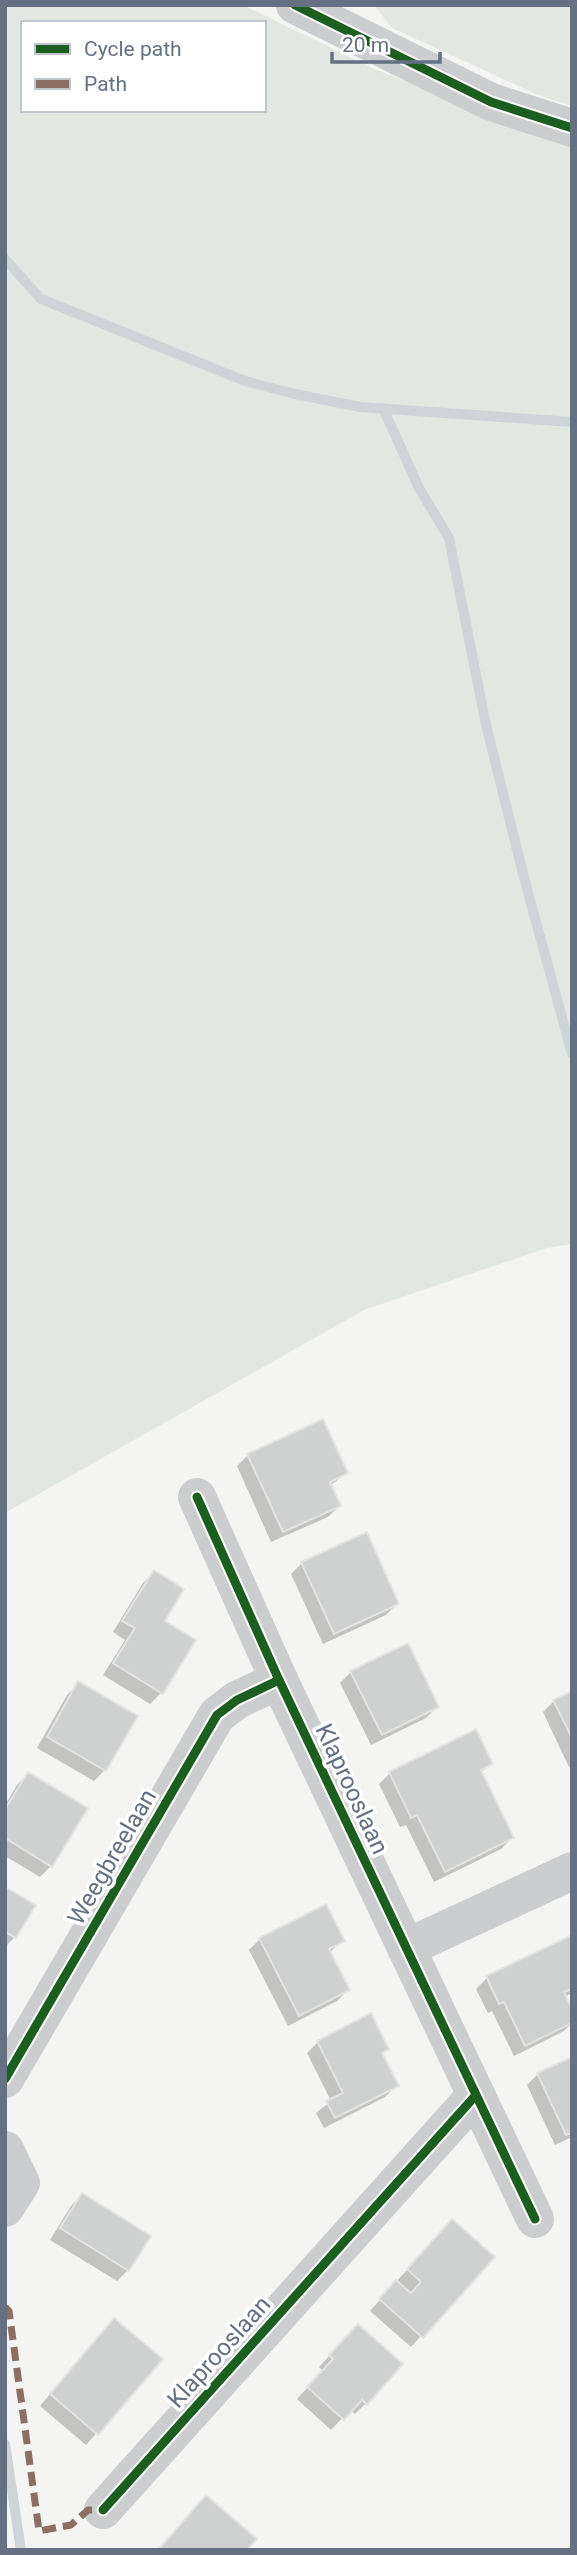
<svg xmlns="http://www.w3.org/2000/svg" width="577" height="2555" viewBox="0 0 577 2555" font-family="Roboto,sans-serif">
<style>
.green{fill:#e3e7e1;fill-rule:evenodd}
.shadow{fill:#0003}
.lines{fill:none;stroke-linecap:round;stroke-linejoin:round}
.stream{stroke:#ced4d8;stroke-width:10}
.building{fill:#cfd0d0;stroke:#e3e3e2;stroke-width:2}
.minor{stroke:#cccdce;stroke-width:38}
.quiet{stroke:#8d6e63;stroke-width:7;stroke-dasharray:14 7;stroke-linecap:butt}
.cycleway-casing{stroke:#fff;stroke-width:13}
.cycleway{stroke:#1b5e20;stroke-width:9}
.labels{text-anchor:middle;stroke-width:7;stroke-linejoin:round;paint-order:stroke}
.street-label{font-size:24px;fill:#657182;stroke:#fff}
</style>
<rect width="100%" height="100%" fill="#f4f4f3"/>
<g class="green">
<path d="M5 5H243L374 69 572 144V1244L547 1248 364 1310 5 1513ZM23 23H264V110H23Z"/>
<polygon points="374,5 572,5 572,106 536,94 392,28"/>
</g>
<g class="shadow">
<polygon points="248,1455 346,1473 330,1486 339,1506 328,1517 271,1542 237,1466"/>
<polygon points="302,1563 397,1604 386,1615 323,1644 291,1574"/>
<polygon points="154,1572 162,1622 194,1641 161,1693 150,1704 103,1675 125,1640 113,1632 143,1583"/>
<polygon points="351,1672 437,1707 426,1718 371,1745 340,1683"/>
<polygon points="78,1684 105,1770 94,1781 37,1748 67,1695"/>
<polygon points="572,1693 572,1766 569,1767 543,1712 554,1701"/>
<polygon points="475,1731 491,1763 480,1774 512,1838 501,1849 434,1882 406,1825 400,1827 379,1784 390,1773"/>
<polygon points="28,1774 51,1866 40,1877 5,1856 5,1805 17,1785"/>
<polygon points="5,1889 15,1937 5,1947"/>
<polygon points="572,1937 572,1993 564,1997 572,2023 564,2031 514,2056 492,2011 488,2013 476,1989 487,1978"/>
<polygon points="260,1939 343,1940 329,1953 348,1990 337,2001 288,2026 249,1950"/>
<polygon points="318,2042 387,2049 381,2055 396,2086 385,2097 324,2128 316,2113 331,2101 307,2053"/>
<polygon points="572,2058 572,2137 555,2145 527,2085 538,2074"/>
<polygon points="82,2195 149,2236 128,2270 117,2281 50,2240 71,2206"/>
<polygon points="441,2232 421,2336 411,2347 370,2311"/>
<polygon points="103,2331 161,2359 86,2445 40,2406"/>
<polygon points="347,2337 366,2403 355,2414 350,2410 331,2430 297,2399 323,2371 319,2367"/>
</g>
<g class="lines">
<g class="stream">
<polyline points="5,259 41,299 245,381 295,394 360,407 572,422"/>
<polyline points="383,408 419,488 449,538 486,725 523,874 572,1054"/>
<polyline points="5,2444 21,2550"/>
</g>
</g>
<g class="building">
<polygon points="323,1419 348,1473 330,1482 341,1506 283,1532 247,1454"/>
<polygon points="367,1532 399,1604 334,1634 301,1562"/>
<polygon points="154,1570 184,1589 165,1621 196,1640 163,1694 113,1663 135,1628 122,1621"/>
<polygon points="408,1643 439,1707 382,1735 350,1671"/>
<polygon points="78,1681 138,1716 106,1771 47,1737"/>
<polygon points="572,1691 572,1738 553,1700"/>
<polygon points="476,1729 493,1764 481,1770 514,1838 445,1872 417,1815 411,1818 389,1772"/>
<polygon points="28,1772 88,1808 52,1867 5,1838 5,1809"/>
<polygon points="5,1887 36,1905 16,1938 5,1932"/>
<polygon points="326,1904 345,1941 329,1949 350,1990 299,2016 259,1938"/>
<polygon points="572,1935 572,1989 564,1992 572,2009 572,2023 525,2046 504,2002 499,2004 486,1976"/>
<polygon points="371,2013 389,2049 382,2053 399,2086 335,2118 326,2101 343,2093 317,2041"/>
<polygon points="572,2057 572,2133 566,2135 537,2073"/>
<polygon points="82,2193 151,2236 129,2271 60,2228"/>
<polygon points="452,2219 495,2257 423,2338 379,2299 396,2280 411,2293 421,2282 407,2269"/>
<polygon points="114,2318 163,2359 98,2435 50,2394"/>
<polygon points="358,2324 403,2364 367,2405 362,2400 344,2420 307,2387 333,2359 329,2355"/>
<polygon points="206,2495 257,2539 247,2550 158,2550"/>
</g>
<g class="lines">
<g class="minor">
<polyline points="295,5 491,102 572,128"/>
<polyline points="197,1497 279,1680 535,2219"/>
<polyline points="406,1948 572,1871"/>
<polyline points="5,2079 217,1715 237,1700 279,1680"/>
<polyline points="5,2150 21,2183 5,2208"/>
<polyline points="103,2510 476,2095"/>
</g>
<polyline class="quiet" points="5,2307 9,2311 39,2531 71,2525 88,2510 103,2510"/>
<g class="cycleway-casing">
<g id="cycleway">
<polyline points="295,5 491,102 572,128"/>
<polyline points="197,1497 279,1680 535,2219"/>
<polyline points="5,2079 217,1715 237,1700 279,1680"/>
<polyline points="103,2510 476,2095"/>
</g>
</g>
<use href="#cycleway" class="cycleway"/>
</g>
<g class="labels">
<g class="street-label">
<text transform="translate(352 1789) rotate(65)" y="8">Klaprooslaan</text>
<text transform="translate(112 1857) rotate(-60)" y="8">Weegbreelaan</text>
<text transform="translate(219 2352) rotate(-48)" y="8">Klaprooslaan</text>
</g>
</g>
<rect width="577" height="2555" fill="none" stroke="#657182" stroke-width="14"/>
<rect x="21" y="21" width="245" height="91" fill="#ffffff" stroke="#c1c6cd" stroke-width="2"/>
<rect x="35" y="44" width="35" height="10" fill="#1b5e20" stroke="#c1c6cd" stroke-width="2"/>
<text x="84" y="56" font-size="21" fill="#657182">Cycle path</text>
<rect x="35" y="79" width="35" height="10" fill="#8d6e63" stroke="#c1c6cd" stroke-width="2"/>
<text x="84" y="91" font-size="21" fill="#657182">Path</text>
<path d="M332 52v10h108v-10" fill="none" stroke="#657182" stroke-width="3.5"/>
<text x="342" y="52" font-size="21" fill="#657182" stroke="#ffffff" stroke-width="5" paint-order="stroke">20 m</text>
</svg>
